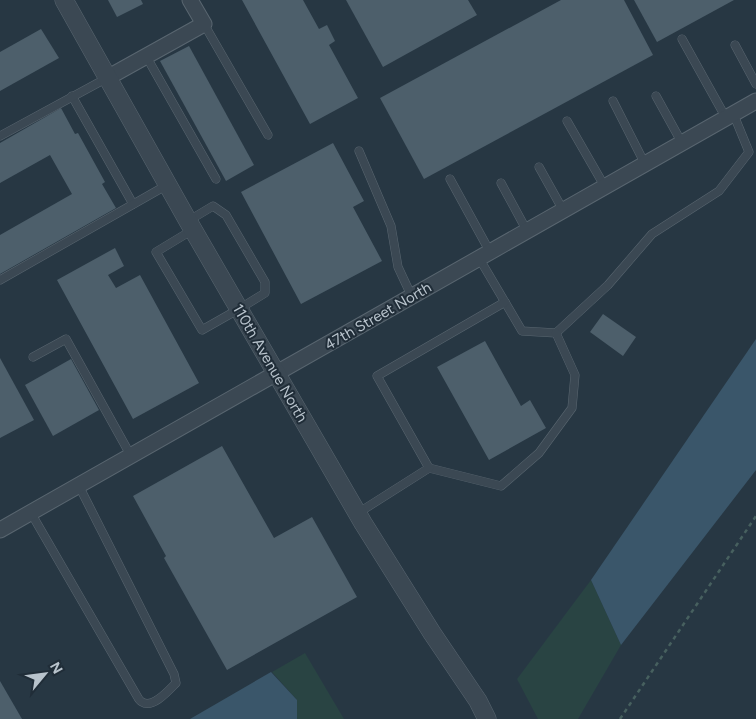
<svg xmlns="http://www.w3.org/2000/svg" width="756" height="719" viewBox="0 0 756 719" font-family="Figtree,sans-serif">
<style>
.green{fill:#294443}
.water{fill:#3a566a}
.building{fill:#4d5f6b}
.lines{fill:none;stroke-linecap:round;stroke-linejoin:round}
.service-casing{stroke:#596670;stroke-width:9}
.minor-casing{stroke:#596670;stroke-width:17}
.tertiary-casing{stroke:#596670;stroke-width:19}
.path{stroke:#47605f;stroke-width:2.5;stroke-dasharray:4 4;stroke-linecap:butt}
.service{stroke:#3b4853;stroke-width:8}
.minor{stroke:#3b4853;stroke-width:15}
.tertiary{stroke:#3b4853;stroke-width:18}
.labels{text-anchor:middle;stroke-width:4;stroke-linejoin:round;paint-order:stroke}
.street-label{font-size:15px;fill:#b8c3cc;stroke:#202d38}
</style>
<rect width="100%" height="100%" fill="#273743"/>
<g class="green">
<polygon points="591,580 621,645 578,719 538,719 517,679"/>
<polygon points="305,653 344,719 297,719 297,700 272,672"/>
</g>
<g class="water">
<polygon points="756,339 756,470 621,645 591,580"/>
<polygon points="271,672 297,700 297,719 190,719"/>
</g>
<g class="building">
<polygon points="108,0 141,0 143,4 117,17"/>
<polygon points="242,0 303,0 319,29 327,25 335,41 329,45 358,98 310,124"/>
<polygon points="346,0 468,0 477,15 383,67"/>
<polygon points="561,0 624,0 653,55 424,179 380,98"/>
<polygon points="634,0 734,0 657,42"/>
<polygon points="41,29 59,58 0,91 0,52"/>
<polygon points="189,46 254,165 226,181 160,61"/>
<polygon points="61,108 75,134 78,133 105,182 102,184 116,208 0,274 0,235 72,194 50,155 0,183 0,143"/>
<polygon points="333,143 364,201 353,207 382,261 301,304 241,192"/>
<polygon points="115,248 124,266 108,275 116,288 140,275 199,383 133,419 57,280"/>
<polygon points="603,314 636,337 623,356 590,332"/>
<polygon points="485,341 521,406 530,400 546,428 489,460 437,367"/>
<polygon points="0,358 34,420 0,438"/>
<polygon points="71,359 99,410 53,436 25,385"/>
<polygon points="222,446 274,538 312,517 357,597 227,670 164,558 166,556 133,496"/>
<polygon points="0,681 22,719 0,719"/>
</g>
<g class="lines">
<g class="service-casing">
<g id="service">
<polyline points="204,24 268,135"/>
<polyline points="682,39 726,118"/>
<polyline points="735,45 756,84"/>
<polyline points="146,56 216,179"/>
<polyline points="72,96 133,204"/>
<polyline points="656,96 682,143"/>
<polyline points="613,101 645,164"/>
<polyline points="567,121 605,187"/>
<polyline points="0,136 107,78"/>
<polyline points="359,151 391,226 398,267 412,297"/>
<polyline points="539,167 563,210"/>
<polyline points="450,179 490,252"/>
<polyline points="501,183 527,231"/>
<polyline points="188,221 213,206 226,215 265,282 265,293 239,309 202,330 156,252 194,229"/>
<polyline points="479,258 522,331 556,333 608,285 652,234 719,191 749,152 733,113"/>
<polyline points="0,280 167,185"/>
<polyline points="33,357 66,339 131,456"/>
<polyline points="429,468 501,486 539,453 572,408 575,375 556,333"/>
<path d="M31 513 137 696C138 698 140 701 142 702 153 709 169 690 176 683L174 674 79 486"/>
<polyline points="358,513 429,468 377,376 505,302"/>
</g>
</g>
<g class="minor-casing">
<g id="minor">
<polyline points="107,78 204,24 190,0"/>
<polyline points="0,530 756,101"/>
</g>
</g>
<g class="tertiary-casing">
<polyline id="tertiary" points="64,0 188,221 363,523 432,633 478,701 487,719"/>
</g>
<polyline class="path" points="620,719 756,516"/>
<use href="#service" class="service"/>
<use href="#minor" class="minor"/>
<use href="#tertiary" class="tertiary"/>
</g>
<g class="labels">
<g class="street-label">
<text transform="translate(378 316) rotate(-30)" y="5">47th Street North</text>
<text transform="translate(270 363) rotate(60)" y="5">110th Avenue North</text>
</g>
</g>
<g transform="translate(45 674) rotate(61)" stroke="#202d38" stroke-width="4" paint-order="stroke">
<path d="M0-4L9 19L0 12L-9 19Z" fill="#b8c3cc"/>
<text y="-8" font-size="14" font-weight="bold" text-anchor="middle" fill="#b8c3cc">N</text>
</g>
</svg>
